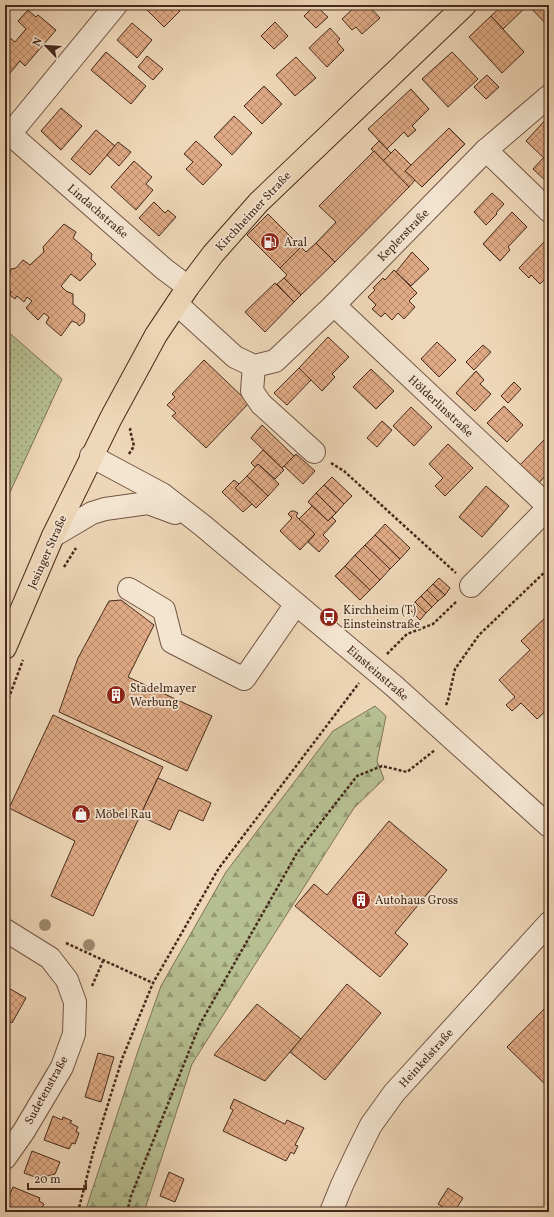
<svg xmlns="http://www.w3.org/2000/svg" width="554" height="1217" viewBox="0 0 554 1217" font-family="Vollkorn,serif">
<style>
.forest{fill:url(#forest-firs);stroke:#7e7456}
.park{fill:url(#park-dots);stroke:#7e7456}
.building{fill:url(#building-cross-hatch);stroke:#472a1c}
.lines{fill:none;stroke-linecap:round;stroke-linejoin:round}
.minor-casing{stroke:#715543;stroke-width:24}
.major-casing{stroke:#472a1c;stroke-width:24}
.path{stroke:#472a1c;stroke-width:2.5;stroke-dasharray:3 2;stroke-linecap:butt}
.minor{stroke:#f4e5d1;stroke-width:22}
.major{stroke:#eed7b8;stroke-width:22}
.tree{fill:#9e886f}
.labels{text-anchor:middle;stroke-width:3.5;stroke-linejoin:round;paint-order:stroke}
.street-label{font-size:12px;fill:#472a1c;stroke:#f4e5d1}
.poi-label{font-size:12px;fill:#472a1c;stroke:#f4e5d1;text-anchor:start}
</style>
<defs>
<pattern id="forest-firs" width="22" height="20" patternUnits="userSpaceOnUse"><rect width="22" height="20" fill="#b6bf91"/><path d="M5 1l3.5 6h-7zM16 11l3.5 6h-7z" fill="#969b76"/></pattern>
<pattern id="park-dots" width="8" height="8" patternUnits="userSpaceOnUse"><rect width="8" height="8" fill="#b6bf91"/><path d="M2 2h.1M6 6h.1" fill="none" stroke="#969b76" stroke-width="1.8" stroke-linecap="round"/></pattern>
<pattern id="building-cross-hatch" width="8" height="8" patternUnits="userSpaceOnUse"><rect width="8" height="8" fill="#dfaa85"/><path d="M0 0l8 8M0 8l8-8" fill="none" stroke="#b78b6c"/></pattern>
</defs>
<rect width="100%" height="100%" fill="#eed7b8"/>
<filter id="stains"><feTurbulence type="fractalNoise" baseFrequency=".005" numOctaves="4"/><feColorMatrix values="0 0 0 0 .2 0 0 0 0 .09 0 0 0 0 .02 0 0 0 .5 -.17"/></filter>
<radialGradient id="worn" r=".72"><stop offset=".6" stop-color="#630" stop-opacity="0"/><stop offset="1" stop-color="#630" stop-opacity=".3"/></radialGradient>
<polygon class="forest" points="375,706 386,716 377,761 384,779 354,808 192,1064 144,1212 85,1212 139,1048 161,986 226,872 333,731"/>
<polygon class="park" points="5,329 62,379 5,503"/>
<g class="building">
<polygon points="148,5 175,5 180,11 164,27 145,8"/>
<polygon points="315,5 328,17 316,28 304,16"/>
<polygon points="357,5 368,5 380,18 362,34 356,27 352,30 342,19"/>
<polygon points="503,5 528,5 503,29 491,16"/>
<polygon points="528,5 549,5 549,27"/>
<polygon points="28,10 36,17 38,15 56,30 25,66 20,61 5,79 5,34 15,42 26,29 18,21"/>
<polygon points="491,16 524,52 502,73 469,37"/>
<polygon points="275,22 288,36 274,49 261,36"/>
<polygon points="132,23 152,40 137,58 117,40"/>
<polygon points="330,28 340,39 337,42 344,50 327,67 309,48"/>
<polygon points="106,52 146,86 131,104 91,70"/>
<polygon points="452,52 478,79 448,107 422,79"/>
<polygon points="147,56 163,69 153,80 138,67"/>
<polygon points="296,57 316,78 295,96 276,75"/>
<polygon points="487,75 499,87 486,99 474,87"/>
<polygon points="264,86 282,104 262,124 244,106"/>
<polygon points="411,89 429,109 412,126 416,130 408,137 404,132 387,149 368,129"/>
<polygon points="61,108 82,126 61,150 41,131"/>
<polygon points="234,116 252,133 232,155 214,137"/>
<polygon points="549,116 549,157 546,160 526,141"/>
<polygon points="449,128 465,144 422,187 405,171"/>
<polygon points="96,130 115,146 90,175 71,159"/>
<polygon points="196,141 222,165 203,185 186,169 193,162 184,154"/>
<polygon points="379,141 391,153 383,161 371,149"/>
<polygon points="118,142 131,152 119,166 107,155"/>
<polygon points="395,149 411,165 405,171 415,180 409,187 383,161"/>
<polygon points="374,151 409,187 335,262 316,243 336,222 319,206"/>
<polygon points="544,157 549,163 549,178 546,181 533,169"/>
<polygon points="134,161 152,177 146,184 153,190 136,210 111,187"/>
<polygon points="492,193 504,204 496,213 497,214 486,225 474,212"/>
<polygon points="154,202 165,213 168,210 176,217 159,236 139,218"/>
<polygon points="512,212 527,227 508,247 510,250 500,261 483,244"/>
<polygon points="268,214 301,247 280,268 247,235"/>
<polygon points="64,224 76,232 73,238 92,254 91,259 96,264 80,281 71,274 61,286 66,291 73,294 73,304 85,314 84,322 79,326 77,323 72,321 61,336 46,323 49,317 44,313 38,320 26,308 32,301 27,297 24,302 17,296 15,299 10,295 11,292 5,286 5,279 10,274 11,269 16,268 23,260 30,265 44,252 43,247"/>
<polygon points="546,240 549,242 549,275 540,284 531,275 529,278 519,268"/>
<polygon points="316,243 335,262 301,295 284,278 287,275 280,268 301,247 306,252"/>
<polygon points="412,252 429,269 411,286 396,272"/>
<polygon points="394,270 417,293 409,301 415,307 404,319 398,313 392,320 385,313 381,317 372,309 376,305 368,297 375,290 373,288 383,278 385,280"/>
<polygon points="284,278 301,295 294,302 277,284"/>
<polygon points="275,283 294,302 265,332 245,312"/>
<polygon points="328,337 349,357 332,374 335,377 322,391 299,368"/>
<polygon points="437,342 456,360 439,377 421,359"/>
<polygon points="483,345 491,352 474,370 466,362"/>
<polygon points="204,360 249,403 206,448 172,416 176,413 167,405 175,397 172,394"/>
<polygon points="299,368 311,380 287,405 274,393"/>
<polygon points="371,369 394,391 376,409 353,387"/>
<polygon points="476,371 484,380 480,384 491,394 475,411 456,393"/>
<polygon points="514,382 521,389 508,403 501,396"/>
<polygon points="504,406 523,425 507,442 487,423"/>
<polygon points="411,407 432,427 414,446 393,426"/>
<polygon points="382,421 392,430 377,447 367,438"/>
<polygon points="262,425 294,456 282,468 251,438"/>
<polygon points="544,440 549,445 549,471 539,483 520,465"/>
<polygon points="448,444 473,468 445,496 435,486 443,478 429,464"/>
<polygon points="263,450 284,470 275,479 258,464 255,467 251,463"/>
<polygon points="296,454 315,471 303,484 284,466"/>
<polygon points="258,464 279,484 268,496 247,476"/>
<polygon points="247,476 268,496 256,508 235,488"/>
<polygon points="332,477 352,496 344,504 324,485"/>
<polygon points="234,480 239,484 235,488 252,504 243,512 222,492"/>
<polygon points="324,485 344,504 336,513 316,493"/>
<polygon points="486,486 509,506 482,537 459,517"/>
<polygon points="316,493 336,513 328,521 308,502"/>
<polygon points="312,506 328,521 332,517 336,521 323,535 329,541 319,552 308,542 315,534 299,519"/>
<polygon points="291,511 294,511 298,513 296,516 315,534 300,550 280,531 292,518 288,514"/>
<polygon points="385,524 410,548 400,559 375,535"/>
<polygon points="375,535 400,559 390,569 365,545"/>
<polygon points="365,545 390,569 380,580 355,555"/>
<polygon points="355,555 380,580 370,590 345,566"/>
<polygon points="345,566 370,590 360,600 335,576"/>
<polygon points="439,578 450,588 445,595 433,584"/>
<polygon points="433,584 445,595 438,601 427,590"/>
<polygon points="427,590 438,601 432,607 421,596"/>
<polygon points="421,596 432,607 426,613 415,602"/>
<polygon points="121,600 154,625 128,677 212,716 187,771 59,712 78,658 109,601"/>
<polygon points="415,602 426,613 420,620 409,609"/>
<polygon points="549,614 549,708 537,719 521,703 512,711 506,705 515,697 499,680 530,650 521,641"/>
<polygon points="53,715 163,767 93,916 51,896 75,841 9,808"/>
<polygon points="158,778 211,803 203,821 179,810 170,830 140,816"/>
<polygon points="389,821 447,870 395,933 408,944 380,977 295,906 314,884 327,895"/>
<polygon points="347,984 381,1013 325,1080 290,1052"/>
<polygon points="5,986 26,998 12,1023 5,1019"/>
<polygon points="257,1004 301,1039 265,1081 214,1055"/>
<polygon points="549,1004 549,1088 507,1047"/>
<polygon points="98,1053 114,1057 101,1102 85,1097"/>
<polygon points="234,1099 285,1124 287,1120 304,1128 295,1145 298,1146 294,1154 291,1152 286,1161 223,1131 233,1110 230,1108"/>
<polygon points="53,1116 62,1120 63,1117 72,1121 70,1123 78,1127 76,1131 79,1133 75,1144 72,1143 69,1149 44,1140"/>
<polygon points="32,1151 60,1162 55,1174 44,1177 43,1180 24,1173"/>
<polygon points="169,1172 184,1179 175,1202 160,1196"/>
<polygon points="13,1187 40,1198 39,1201 44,1204 40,1212 24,1212 5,1205"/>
<polygon points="448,1188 463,1198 454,1212 451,1212 438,1204"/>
<polygon points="5,1205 24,1212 5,1212"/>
</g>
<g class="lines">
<g class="minor-casing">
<g id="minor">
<polyline points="116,5 10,134 164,269 188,287"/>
<polyline points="486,150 549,211"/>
<polyline points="177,304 235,357 254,366 275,361 334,305 486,150 549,96"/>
<polyline points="334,305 549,507"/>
<polyline points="254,366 252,391 261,404 314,452"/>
<polyline points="91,456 162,494 202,525 394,686 549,826"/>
<polyline points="53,536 92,513 105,509 148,503 175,513"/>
<polyline points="471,586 549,507"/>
<polyline points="129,589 164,610 172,642 244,679 296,604"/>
<polyline points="5,930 50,958 67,980 75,1002 74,1034 62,1067 24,1131 5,1158"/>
<polyline points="331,1212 342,1185 357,1153 371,1125 394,1093 549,923"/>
</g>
</g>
<g class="major-casing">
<polyline id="major" points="5,648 53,536 111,418 156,335 188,287 213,254 259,202 465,5"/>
</g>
<g class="path">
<polyline points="129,454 134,446 130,430 131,427"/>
<polyline points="331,463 344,471 456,573"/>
<polyline points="64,567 76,548"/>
<polyline points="387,654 407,634 433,624 457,601"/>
<polyline points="446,705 448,700 455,669 479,635 549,568"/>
<polyline points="5,708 23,660"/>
<polyline points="66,943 153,983"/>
<polyline points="92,986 103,961"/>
<polyline points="78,1212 94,1149 122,1059 153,983 219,868 359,683"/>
<polyline points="127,1212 131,1196 200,1024 297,853 357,776 382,766 407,772 435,750"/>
</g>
<use href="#minor" class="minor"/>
<use href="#major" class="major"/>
</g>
<g class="tree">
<circle cx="45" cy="925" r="6"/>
<circle cx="89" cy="945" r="6"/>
</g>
<defs>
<g id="fuel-disc" transform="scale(1)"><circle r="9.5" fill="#8f2418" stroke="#f4e5d1"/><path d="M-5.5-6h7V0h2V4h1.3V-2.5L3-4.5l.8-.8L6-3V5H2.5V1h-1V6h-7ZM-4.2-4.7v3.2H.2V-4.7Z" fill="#fff"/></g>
<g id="bus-disc" transform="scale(1)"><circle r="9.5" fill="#8f2418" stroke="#f4e5d1"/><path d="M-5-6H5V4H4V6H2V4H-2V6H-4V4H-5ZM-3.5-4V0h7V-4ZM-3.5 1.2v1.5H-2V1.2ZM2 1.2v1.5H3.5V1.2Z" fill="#fff"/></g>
<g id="building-disc" transform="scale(1)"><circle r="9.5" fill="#8f2418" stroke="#f4e5d1"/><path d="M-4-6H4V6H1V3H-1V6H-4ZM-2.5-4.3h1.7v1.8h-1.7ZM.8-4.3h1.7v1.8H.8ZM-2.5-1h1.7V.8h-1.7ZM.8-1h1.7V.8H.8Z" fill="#fff"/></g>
<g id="shop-disc" transform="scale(1)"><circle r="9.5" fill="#8f2418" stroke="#f4e5d1"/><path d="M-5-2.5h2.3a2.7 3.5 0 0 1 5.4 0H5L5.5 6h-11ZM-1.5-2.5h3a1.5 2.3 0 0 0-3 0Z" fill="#fff"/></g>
</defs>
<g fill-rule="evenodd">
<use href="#fuel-disc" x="270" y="242"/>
<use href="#bus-disc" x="329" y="617"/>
<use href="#building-disc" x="116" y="695"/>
<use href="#shop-disc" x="81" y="814"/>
<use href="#building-disc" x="361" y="900"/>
</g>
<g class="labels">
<g class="street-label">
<text transform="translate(98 211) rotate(41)" y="4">Lindachstraße</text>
<text transform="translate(253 211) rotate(-47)" y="4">Kirchheimer Straße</text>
<text transform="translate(403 235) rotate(-46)" y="4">Keplerstraße</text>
<text transform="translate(441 406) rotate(43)" y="4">Hölderlinstraße</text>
<text transform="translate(47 552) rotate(-66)" y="4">Jesinger Straße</text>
<text transform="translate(378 673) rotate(41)" y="4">Einsteinstraße</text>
<text transform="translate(426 1058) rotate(-48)" y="4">Heinkelstraße</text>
<text transform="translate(46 1090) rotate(-61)" y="4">Sudetenstraße</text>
</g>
<g class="poi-label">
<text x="284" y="246">Aral</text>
<text x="343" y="614">Kirchheim (T)<tspan x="343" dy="14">Einsteinstraße</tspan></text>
<text x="130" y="692">Stadelmayer<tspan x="130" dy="14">Werbung</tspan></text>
<text x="95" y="818">Möbel Rau</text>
<text x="375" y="904">Autohaus Gross</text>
</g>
</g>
<rect width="554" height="1217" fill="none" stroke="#eed7b8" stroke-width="20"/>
<rect x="6" y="6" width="542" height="1205" fill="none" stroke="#472a1c" stroke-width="2"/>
<rect x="10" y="10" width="534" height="1197" fill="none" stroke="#472a1c"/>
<g transform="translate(46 46) rotate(295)" stroke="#f4e5d1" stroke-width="3" paint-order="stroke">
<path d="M0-3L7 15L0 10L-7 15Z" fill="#472a1c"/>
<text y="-6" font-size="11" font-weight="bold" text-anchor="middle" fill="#472a1c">N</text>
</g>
<path d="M28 1183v6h58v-6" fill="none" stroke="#472a1c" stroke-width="2"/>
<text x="34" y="1183" font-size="12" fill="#472a1c" stroke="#f4e5d1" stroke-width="3" paint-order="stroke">20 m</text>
<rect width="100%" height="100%" filter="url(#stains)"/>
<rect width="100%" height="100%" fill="url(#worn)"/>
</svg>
